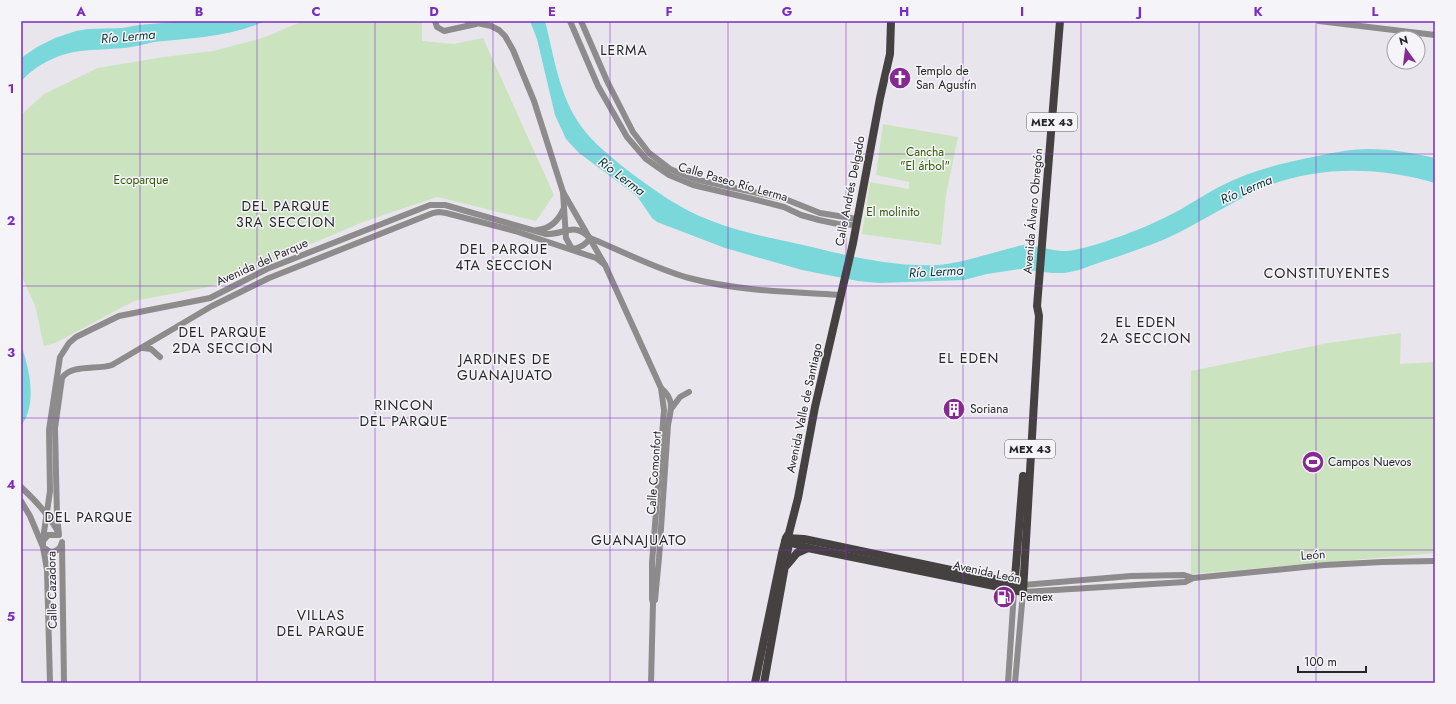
<svg xmlns="http://www.w3.org/2000/svg" width="1456" height="704" viewBox="0 0 1456 704" font-family="Jost,sans-serif">
<style>
.green{fill:#cbe3be}
.water{fill:#7ad7da}
.lines{fill:none;stroke-linecap:round;stroke-linejoin:round}
.tertiary{stroke:#8d8b8b;stroke-width:6}
.primary{stroke:#454141;stroke-width:8}
.grid{fill:none;stroke:#7b2cbf;stroke-width:1;stroke-opacity:0.55}
.labels{text-anchor:middle;stroke-width:3;stroke-linejoin:round;paint-order:stroke}
.shield{fill:#f5f4f9;stroke:#646366;stroke-width:1}
.shield-label{font-size:11px;font-weight:bold;fill:#262527}
.poi-label{font-size:12px;fill:#262527;stroke:#f5f4f9;text-anchor:start}
.park-label{font-size:12px;fill:#2e5902;stroke:#f5f4f9}
.street-label{font-size:12px;fill:#262527;stroke:#f5f4f9}
.water-label{font-size:13px;font-style:italic;fill:#043435;stroke:#f5f4f9}
.quarter-label{font-size:14px;letter-spacing:1px;fill:#262527;stroke:#f5f4f9}
.neatline{fill:none;stroke:#7b2cbf;stroke-width:1.5}
.grid-label{font-size:13px;text-anchor:middle;font-weight:bold;fill:#7b2cbf}
</style>
<rect width="100%" height="100%" fill="#e8e6ec"/>
<g class="green">
<polygon points="303,21 422,21 422,41 454,44 483,38 554,195 536,221 437,197 363,222 209,287 134,301 55,343 44,346 35,305 21,275 21,115 44,94 98,68 164,57 213,51 263,38"/>
<polygon points="883,124 958,137 946,195 941,245 862,234 870,182 909,189 909,182 876,175"/>
<polygon points="1401,333 1400,364 1435,362 1435,553 1191,574 1191,371 1328,343"/>
</g>
<g class="water">
<path d="M185 21H265C230 37 191 38 154 42 144 44 134 47 124 48 91 51 70 47 39 66 32 71 26 75 21 82V58L37 47 55 38 76 31 88 29 122 28 139 25Z"/>
<path d="M530 21H545C554 56 559 96 581 126 593 143 611 157 627 170 654 190 681 210 712 221 744 234 779 239 812 247 853 257 895 267 937 265 965 263 995 251 1023 245 1040 245 1056 254 1074 250 1103 244 1140 230 1168 216 1187 207 1204 194 1223 185 1252 170 1286 162 1318 156 1335 152 1352 149 1369 149 1391 149 1413 153 1435 158V183C1378 166 1311 165 1256 191 1229 204 1203 220 1176 234 1145 249 1111 258 1079 270L1065 273H1052L1020 269 987 274 964 280 879 283 858 281 802 270 725 248 657 222 652 218 637 196 579 153 566 139 555 115 537 39Z"/>
<path d="M21 344C29 369 38 403 21 426Z"/>
</g>
<g class="lines">
<g class="tertiary">
<polyline points="435,21 437,27 444,31 476,24"/>
<path d="M468 21 491 26 499 30 505 36 513 50 534 101 563 192 566 238 572 249C580 248 586 245 590 238"/>
<polyline points="570,21 598,86 627,137 646,159 669,175 693,185 757,200 784,207 801,215 819,220 838,224 856,225"/>
<polyline points="581,21 607,81 633,132 649,153 670,169 694,179 785,199 820,213 857,219"/>
<polyline points="1319,21 1435,35"/>
<polyline points="563,192 605,265 661,388 664,410 652,563 652,599 653,603 651,683"/>
<path d="M537 230C550 229 559 220 564 208"/>
<polyline points="143,348 151,349 160,357"/>
<polyline points="671,409 680,397 689,392"/>
<path d="M21 487C35 500 48 514 57 530"/>
<polyline points="21,501 30,516 43,547 47,570 50,683"/>
<path d="M43 541 48 535H59L57 516 55 428 62 378C71 364 97 370 112 365L212 306 269 278 433 213 439 212 446 213 515 231 596 258 605 265"/>
<path d="M62 542C61 548 57 552 50 552L43 547V539L50 491 49 430 60 357 69 343 76 337 119 316 210 298 267 269 430 205H445L546 234C565 235 573 221 590 238 622 251 656 269 689 278 738 291 790 292 841 295"/>
<polyline points="62,545 64,683"/>
<polyline points="1023,585 1131,576 1184,575 1193,578 1325,565 1382,562 1435,561"/>
<path d="M655 600 659 558 668 425C671 409 675 400 661 388"/>
<polyline points="1008,683 1014,591"/>
<polyline points="1015,683 1023,592 1185,582 1193,578"/>
</g>
<g class="primary">
<polyline points="786,538 804,539 1018,584"/>
<polyline points="785,541 808,548 1023,592 1039,316 1037,306 1038,294 1060,21"/>
<polyline points="787,565 797,553 808,548"/>
<polyline points="1014,591 1023,476"/>
<polyline points="755,683 782,553 786,538 789,533 798,498 815,407 853,243 880,98 890,54 891,21"/>
<polyline points="764,683 790,538"/>
</g>
</g>
<path class="grid" d="M140 21V683M257 21V683M375 21V683M493 21V683M610 21V683M728 21V683M846 21V683M963 21V683M1081 21V683M1199 21V683M1316 21V683M21 154H1435M21 286H1435M21 418H1435M21 550H1435"/>
<defs>
<g id="church-disc" transform="scale(1.15)"><circle r="9.5" fill="#872993" stroke="#f5f4f9"/><path d="M-1.2-6h2.4v3.5h3.3v2.4h-3.3V6h-2.4V-.1h-3.3v-2.4h3.3Z" fill="#fff"/></g>
<g id="building-disc" transform="scale(1.15)"><circle r="9.5" fill="#872993" stroke="#f5f4f9"/><path d="M-4-6H4V6H1V3H-1V6H-4ZM-2.5-4.3h1.7v1.8h-1.7ZM.8-4.3h1.7v1.8H.8ZM-2.5-1h1.7V.8h-1.7ZM.8-1h1.7V.8H.8Z" fill="#fff"/></g>
<g id="stadium-disc" transform="scale(1.15)"><circle r="9.5" fill="#872993" stroke="#f5f4f9"/><path d="M0-5a6.5 5 0 1 0 0 10a6.5 5 0 1 0 0-10ZM-3.5-1.8h7v3.6h-7Z" fill="#fff"/></g>
<g id="fuel-disc" transform="scale(1.15)"><circle r="9.5" fill="#872993" stroke="#f5f4f9"/><path d="M-5.5-6h7V0h2V4h1.3V-2.5L3-4.5l.8-.8L6-3V5H2.5V1h-1V6h-7ZM-4.2-4.7v3.2H.2V-4.7Z" fill="#fff"/></g>
</defs>
<g fill-rule="evenodd">
<use href="#church-disc" x="900" y="78"/>
<use href="#building-disc" x="954" y="409"/>
<use href="#stadium-disc" x="1313" y="462"/>
<use href="#fuel-disc" x="1004" y="597"/>
</g>
<g class="labels">
<g class="shield">
<rect x="1027" y="113" width="50" height="18" rx="3"/>
<rect x="1005" y="440" width="50" height="18" rx="3"/>
</g>
<g class="shield-label">
<text x="1052" y="126">MEX 43</text>
<text x="1030" y="453">MEX 43</text>
</g>
<g class="poi-label">
<text x="916" y="75">Templo de<tspan x="916" dy="14">San Agustín</tspan></text>
<text x="970" y="413">Soriana</text>
<text x="1328" y="466">Campos Nuevos</text>
<text x="1020" y="601">Pemex</text>
</g>
<g class="park-label">
<text x="925" y="156">Cancha<tspan x="925" dy="14">"El árbol"</tspan></text>
<text x="141" y="184">Ecoparque</text>
<text x="893" y="216">El molinito</text>
</g>
<g class="street-label">
<text transform="translate(733 182) rotate(16)" y="4">Calle Paseo Río Lerma</text>
<text transform="translate(850 191) rotate(-79)" y="4">Calle Andrés Delgado</text>
<text transform="translate(1033 211) rotate(-85)" y="4">Avenida Álvaro Obregón</text>
<text transform="translate(262 262) rotate(-24)" y="4">Avenida del Parque</text>
<text transform="translate(804 408) rotate(-78)" y="4">Avenida Valle de Santiago</text>
<text transform="translate(654 473) rotate(-86)" y="4">Calle Comonfort</text>
<text transform="translate(1313 555) rotate(-4)" y="4">León</text>
<text transform="translate(987 572) rotate(12)" y="4">Avenida León</text>
<text transform="translate(52 590) rotate(-91)" y="4">Calle Cazadora</text>
</g>
<g class="water-label">
<text transform="translate(128 36) rotate(-5)" y="5">Río Lerma</text>
<text transform="translate(622 176) rotate(37)" y="5">Río Lerma</text>
<text transform="translate(1246 189) rotate(-23)" y="5">Río Lerma</text>
<text transform="translate(936 271) rotate(-3)" y="5">Río Lerma</text>
</g>
<g class="quarter-label">
<text x="624" y="55">LERMA</text>
<text x="286" y="211">DEL PARQUE<tspan x="286" dy="16">3RA SECCION</tspan></text>
<text x="504" y="254">DEL PARQUE<tspan x="504" dy="16">4TA SECCION</tspan></text>
<text x="1327" y="278">CONSTITUYENTES</text>
<text x="1146" y="327">EL EDEN<tspan x="1146" dy="16">2A SECCION</tspan></text>
<text x="223" y="337">DEL PARQUE<tspan x="223" dy="16">2DA SECCION</tspan></text>
<text x="969" y="363">EL EDEN</text>
<text x="505" y="364">JARDINES DE<tspan x="505" dy="16">GUANAJUATO</tspan></text>
<text x="404" y="410">RINCON<tspan x="404" dy="16">DEL PARQUE</tspan></text>
<text x="89" y="522">DEL PARQUE</text>
<text x="639" y="545">GUANAJUATO</text>
<text x="321" y="620">VILLAS<tspan x="321" dy="16">DEL PARQUE</tspan></text>
</g>
</g>
<rect width="1456" height="704" fill="none" stroke="#f5f4f9" stroke-width="44"/>
<g transform="translate(1406 50) rotate(346)"><circle r="19" fill="#f5f4f9" stroke="#a2a1a5"/>
<path d="M0-3L7 15L0 10L-7 15Z" fill="#872993"/>
<text y="-6" font-size="11" font-weight="bold" text-anchor="middle" fill="#262527">N</text>
</g>
<path d="M1298 666v6h68v-6" fill="none" stroke="#262527" stroke-width="2"/>
<text x="1304" y="666" font-size="12" fill="#262527" stroke="#f5f4f9" stroke-width="3" paint-order="stroke">100 m</text>
<rect x="22" y="22" width="1412" height="660" class="neatline"/>
<g class="grid-label">
<text x="81" y="16">A</text>
<text x="199" y="16">B</text>
<text x="316" y="16">C</text>
<text x="434" y="16">D</text>
<text x="552" y="16">E</text>
<text x="669" y="16">F</text>
<text x="787" y="16">G</text>
<text x="904" y="16">H</text>
<text x="1022" y="16">I</text>
<text x="1140" y="16">J</text>
<text x="1258" y="16">K</text>
<text x="1375" y="16">L</text>
<text x="11" y="93">1</text>
<text x="11" y="225">2</text>
<text x="11" y="357">3</text>
<text x="11" y="489">4</text>
<text x="11" y="621">5</text>
</g>
</svg>
